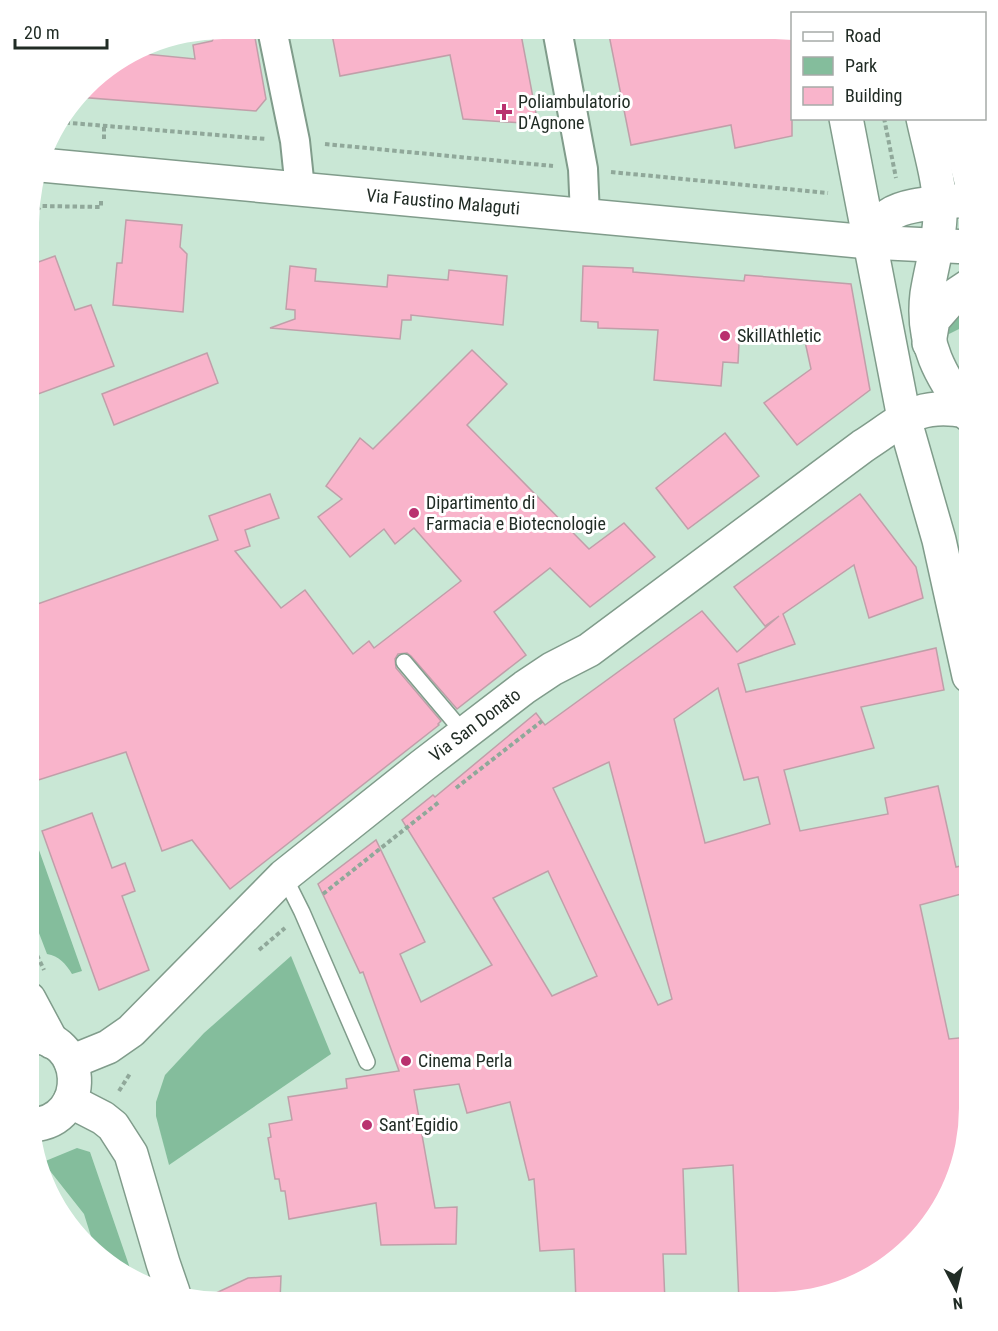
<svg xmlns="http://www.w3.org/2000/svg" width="998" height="1331" viewBox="0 0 998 1331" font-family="'Roboto Condensed',sans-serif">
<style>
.green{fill:#84bd9c}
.building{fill:#f9b4cb;stroke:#c09fa9;stroke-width:1.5;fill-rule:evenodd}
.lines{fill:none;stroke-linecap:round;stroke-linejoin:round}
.lane-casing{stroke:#809c8b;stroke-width:18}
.street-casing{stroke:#809c8b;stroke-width:32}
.secondary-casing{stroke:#809c8b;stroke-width:36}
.primary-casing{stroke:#809c8b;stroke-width:36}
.path{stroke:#90a89a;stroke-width:4;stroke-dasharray:4.5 3;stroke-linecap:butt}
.lane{stroke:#fff;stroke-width:15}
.street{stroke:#fff;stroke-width:28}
.secondary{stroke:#fff;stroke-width:33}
.primary{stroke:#fff;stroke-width:33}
.poi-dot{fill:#b9316f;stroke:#fff;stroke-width:2}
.labels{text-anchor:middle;stroke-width:6;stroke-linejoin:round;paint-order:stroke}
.poi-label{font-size:18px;fill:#212c25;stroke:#fff;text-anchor:start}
.street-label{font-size:18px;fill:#212c25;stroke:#fff}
</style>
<rect width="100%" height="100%" fill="#c9e7d5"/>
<g class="green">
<polygon points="969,302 969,324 943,337 946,327"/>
<path d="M34 836 82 971 72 974C66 964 59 956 47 954L29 907V838Z"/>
<polygon points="291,956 331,1054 169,1165 156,1116 156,1102 165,1075 204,1033"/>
<polygon points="77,1148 90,1152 133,1277 115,1270 94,1246 84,1214 43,1162"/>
</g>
<g class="building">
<polygon points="219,29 236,36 254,32 266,99 256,111 78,97 95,77 135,53 195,59 193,45 212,41"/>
<polygon points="331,29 520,29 538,124 463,119 450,55 340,76"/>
<polygon points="608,30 792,30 792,136 735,148 731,125 631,145"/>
<polygon points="126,220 182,225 180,247 187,254 183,312 113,305 117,263 122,263"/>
<polygon points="55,256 75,310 91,305 114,366 30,397 30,265"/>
<polygon points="290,266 316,269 315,281 387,287 388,275 448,280 449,270 507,276 503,325 411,315 411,320 402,320 400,339 270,328 295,319 295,310 286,309"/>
<polygon points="583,266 633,268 633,272 744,281 745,275 851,284 870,390 797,445 764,403 811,369 804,337 747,331 746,343 739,343 738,363 723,362 721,386 654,380 658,330 598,328 598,322 581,321"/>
<polygon points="472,350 507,384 467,425 589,549 624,523 655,557 590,607 550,568 494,612 526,655 457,709 411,656 407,653 398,654 395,659 396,668 441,721 438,724 439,725 230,889 192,840 162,851 126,752 29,783 29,607 218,540 209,516 270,494 279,518 245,530 250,546 235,551 281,608 305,590 353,654 369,641 374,648 461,581 414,528 395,544 384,529 350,557 318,517 342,499 326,486 360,438 373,449"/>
<polygon points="207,353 218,383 114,425 102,394"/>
<polygon points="725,433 759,476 688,529 656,488"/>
<path d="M860 494 916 567 923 598 869 618 854 565 783 614 795 644 738 664 746 692 936 648 944 690 861 707 874 748 784 770 800 831 888 814 885 798 938 786 956 867 969 864V892L920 905 949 1039 969 1037V1121L937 1216 861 1282 775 1302H739L733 1165 683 1169 686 1254H663L665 1302H576L574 1249 540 1251 534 1179 529 1180 510 1102 467 1113 459 1084 414 1090 435 1208 457 1207 456 1244 381 1245 376 1203 289 1219 285 1191H281L279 1179H275L268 1138 271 1137 269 1124 292 1120 288 1097 347 1088 346 1079 399 1071 363 972 360 973 318 884 376 840 425 942 400 954 421 1002 492 965 402 820 433 795 435 797 536 713 545 725 702 611 737 652 779 616 765 626 734 587ZM718 688 744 780 758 777 770 824 705 843 674 719ZM609 762 672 999 658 1005 553 788ZM548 871 597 976 552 996 493 898Z"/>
<polygon points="92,813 112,868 125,863 135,891 122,896 149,970 99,990 42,831"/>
<polygon points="281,1276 280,1301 199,1301 248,1278"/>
</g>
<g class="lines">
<g class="lane-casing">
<g id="lane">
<polyline points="404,662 464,733"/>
<polyline points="284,876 302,912 367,1062"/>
</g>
</g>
<g class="street-casing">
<g id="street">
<polyline points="272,29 295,141 300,189"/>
<polyline points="557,29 583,169 585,216"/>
</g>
</g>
<g class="secondary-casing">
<g id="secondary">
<polyline points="41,165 869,242 969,247"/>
<path d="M869 242C875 233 880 222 889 215 909 202 941 204 964 200"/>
<polyline points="929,343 933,320 954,296 969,286"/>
<polyline points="29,999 52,1042"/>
<path d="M29 1037C86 1033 92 1121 32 1125"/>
<path d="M71 1062 108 1047 131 1031 284 876 422 766 525 687 552 669 589 650 863 446C902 421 916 402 966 411"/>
<polyline points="70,1101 103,1118 113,1126 131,1154 163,1263 173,1292"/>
</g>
</g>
<g class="primary-casing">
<g id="primary">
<polyline points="846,118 904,418 939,540 969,676"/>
<path d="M923 118C930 151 941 184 940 217 939 244 931 268 927 294 921 343 941 377 969 415"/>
</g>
</g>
<g class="path">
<polyline points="884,118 896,178"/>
<polyline points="58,122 266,139"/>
<polyline points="104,139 104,125"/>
<polyline points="325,144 553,166"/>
<polyline points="611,172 828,193"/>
<polyline points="30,214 42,206 101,207 101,201"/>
<polyline points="456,788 542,721"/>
<polyline points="323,894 439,802"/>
<polyline points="259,950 285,928"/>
<polyline points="37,955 44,970"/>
<polyline points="119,1091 131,1072"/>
</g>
<use href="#lane" class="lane"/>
<use href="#street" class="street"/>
<use href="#secondary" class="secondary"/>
<use href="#primary" class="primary"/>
</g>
<g class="poi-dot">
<path d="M501 103h6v6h6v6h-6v6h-6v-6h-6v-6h6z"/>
<circle cx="725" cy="336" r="6"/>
<circle cx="414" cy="513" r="6"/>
<circle cx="406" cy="1061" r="6"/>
<circle cx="367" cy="1125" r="6"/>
</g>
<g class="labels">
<g class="poi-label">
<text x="518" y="108">Poliambulatorio<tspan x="518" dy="21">D'Agnone</tspan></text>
<text x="737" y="342">SkillAthletic</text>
<text x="426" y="509">Dipartimento di<tspan x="426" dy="21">Farmacia e Biotecnologie</tspan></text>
<text x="418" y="1067">Cinema Perla</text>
<text x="379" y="1131">Sant’Egidio</text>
</g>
<g class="street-label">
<text transform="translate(443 202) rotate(5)" y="6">Via Faustino Malaguti</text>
<text transform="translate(475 725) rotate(-37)" y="6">Via San Donato</text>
</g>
</g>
<path d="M0 0H998V1331H0ZM223 39H775A184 184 0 0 1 959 223V1108A184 184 0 0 1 775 1292H223A184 184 0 0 1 39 1108V223A184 184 0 0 1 223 39Z" fill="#fff" fill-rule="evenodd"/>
<rect x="791" y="12" width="195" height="108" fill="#ffffff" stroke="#a6aba8" stroke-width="1.5"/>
<rect x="803" y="32" width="30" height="9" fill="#ffffff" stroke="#a6aba8" stroke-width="1.5"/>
<text x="845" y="42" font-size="18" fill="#212c25">Road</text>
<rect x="803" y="57" width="30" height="18" fill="#84bd9c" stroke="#a6aba8" stroke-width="1.5"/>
<text x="845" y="72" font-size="18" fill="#212c25">Park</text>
<rect x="803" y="87" width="30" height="18" fill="#f9b4cb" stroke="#a6aba8" stroke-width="1.5"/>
<text x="845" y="102" font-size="18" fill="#212c25">Building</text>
<g transform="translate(956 1289) rotate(173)" stroke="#ffffff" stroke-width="4.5" paint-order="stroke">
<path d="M0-4.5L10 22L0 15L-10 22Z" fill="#212c25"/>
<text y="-9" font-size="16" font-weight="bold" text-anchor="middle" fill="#212c25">N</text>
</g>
<path d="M15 39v9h92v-9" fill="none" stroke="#212c25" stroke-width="3"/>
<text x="24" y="39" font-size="18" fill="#212c25" stroke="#ffffff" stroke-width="4.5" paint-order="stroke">20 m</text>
</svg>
